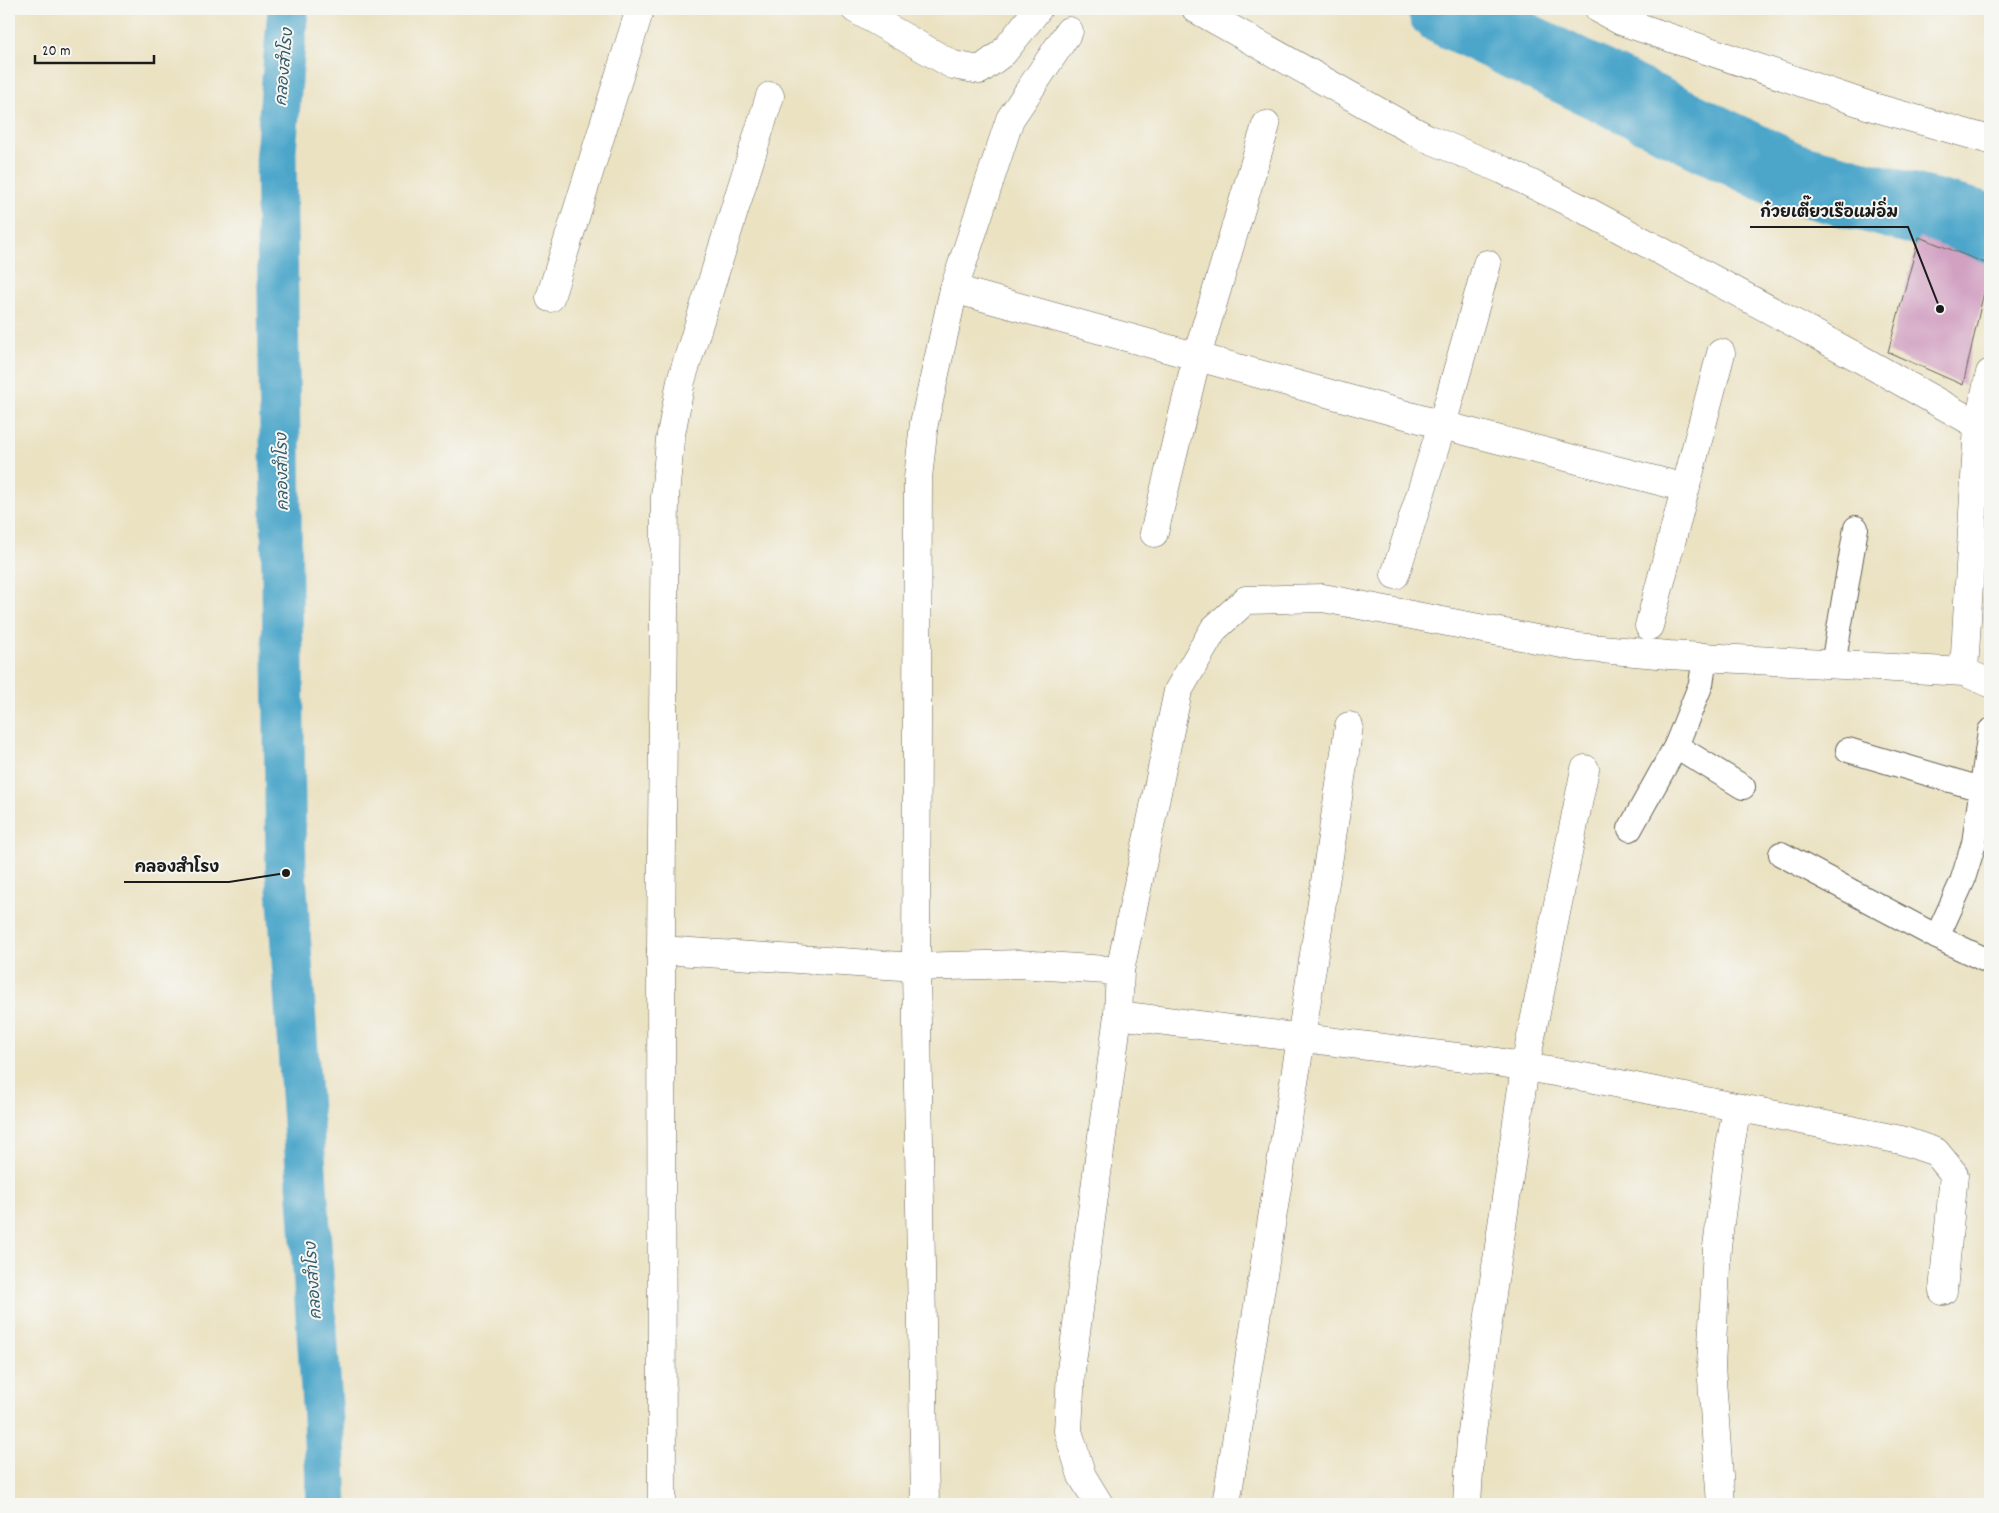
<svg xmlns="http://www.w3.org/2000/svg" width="1999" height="1513" viewBox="0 0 1999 1513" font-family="Dekko,'Playpen Sans Thai',sans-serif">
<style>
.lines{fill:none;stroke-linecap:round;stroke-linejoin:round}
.canal{stroke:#4ca6ca;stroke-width:41}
.river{stroke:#4ca6ca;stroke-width:71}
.building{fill:#d2a1c2}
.service-casing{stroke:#646156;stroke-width:26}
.minor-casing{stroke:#646156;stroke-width:29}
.service{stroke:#fff;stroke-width:24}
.minor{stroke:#fff;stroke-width:28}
.labels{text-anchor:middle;stroke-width:4;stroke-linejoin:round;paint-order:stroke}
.water-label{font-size:16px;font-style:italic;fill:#325a6a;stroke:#f6f6f2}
.leader{fill:none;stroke:#1c1c1c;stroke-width:2}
.callout-dot{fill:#1c1c1c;stroke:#f6f6f2;stroke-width:2}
.callout-label{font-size:16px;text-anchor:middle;font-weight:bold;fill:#1c1c1c;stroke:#f6f6f2;stroke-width:4;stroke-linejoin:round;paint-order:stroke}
</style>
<rect width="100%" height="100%" fill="#f6f6f2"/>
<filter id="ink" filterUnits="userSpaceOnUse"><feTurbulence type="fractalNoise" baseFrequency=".02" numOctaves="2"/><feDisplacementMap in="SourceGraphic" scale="10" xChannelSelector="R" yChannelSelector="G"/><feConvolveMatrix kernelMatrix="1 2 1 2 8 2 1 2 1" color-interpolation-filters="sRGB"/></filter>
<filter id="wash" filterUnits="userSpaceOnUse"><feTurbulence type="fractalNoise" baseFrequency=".0096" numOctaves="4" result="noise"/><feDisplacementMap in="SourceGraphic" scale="20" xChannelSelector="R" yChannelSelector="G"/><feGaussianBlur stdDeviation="1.12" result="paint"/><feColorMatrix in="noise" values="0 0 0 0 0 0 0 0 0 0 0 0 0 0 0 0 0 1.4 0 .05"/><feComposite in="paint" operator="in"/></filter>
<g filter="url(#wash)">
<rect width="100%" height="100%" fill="#ebe2c2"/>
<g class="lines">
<polyline class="canal" points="288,9 276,151 286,873 323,1420 327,1504"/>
<polyline class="river" points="1443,9 1790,177 1990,229"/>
</g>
<g id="blocks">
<polygon class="building" points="1919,237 1990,265 1963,385 1888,352"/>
</g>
</g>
<g filter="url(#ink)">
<use href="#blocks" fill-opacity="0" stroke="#646156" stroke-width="1"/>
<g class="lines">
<g class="service-casing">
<g id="service">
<polyline points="1833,665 1856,528"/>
<polyline points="1676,746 1743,787"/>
<polyline points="1848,750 1981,789"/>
<polyline points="1630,829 1676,746 1701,684 1705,657"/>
<polyline points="1781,854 1937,937 1990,962"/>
<polyline points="1937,937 1962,882 1974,843 1990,731"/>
</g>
</g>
<g class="minor-casing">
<g id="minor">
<polyline points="855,9 953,65 980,70 1003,53 1038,9"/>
<polyline points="1196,9 1397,122 1427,138 1503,170 1585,210 1859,358 1978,425"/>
<polyline points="1599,9 1621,21 1873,107 1990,140"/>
<polyline points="770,96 681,381 670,440 665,497 661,950 916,967 1019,964 1120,971"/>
<polyline points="954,289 1010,119 1069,31"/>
<polyline points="550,298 640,9"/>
<polyline points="1154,533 1197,356 1266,125"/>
<polyline points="1395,575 1442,425 1487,264"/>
<polyline points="1649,626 1721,353"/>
<polyline points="1964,672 1978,425 1990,373"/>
<polyline points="661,950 662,1504"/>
<polyline points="1118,1015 1497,1062 1595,1079 1901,1140 1936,1152 1954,1174 1943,1291"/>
<polyline points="925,1504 916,967 918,478 924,423 954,289 1442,425 1686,488"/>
<polyline points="1099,1504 1082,1476 1068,1431 1071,1370 1118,1015 1120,971 1178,691 1214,629 1246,600 1323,598 1578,647 1669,655 1964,672 1990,683"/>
<polyline points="1226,1504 1301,1039 1349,726"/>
<polyline points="1467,1504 1471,1439 1525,1067 1585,769"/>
<polyline points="1721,1504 1711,1366 1717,1247 1729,1152 1737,1108"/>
</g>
</g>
<use href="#service" class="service"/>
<use href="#minor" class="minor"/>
</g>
</g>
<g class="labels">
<g class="water-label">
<text transform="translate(283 67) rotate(-85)" y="6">คลองสำโรง</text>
<text transform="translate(281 472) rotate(-91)" y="6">คลองสำโรง</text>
<text transform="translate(312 1281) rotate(-94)" y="6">คลองสำโรง</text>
</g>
</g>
<path class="leader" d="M1940 309L1908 227H1750M286 873L229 882H124"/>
<g class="callout-dot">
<circle cx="1940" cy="309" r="5"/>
<circle cx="286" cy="873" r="5"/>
</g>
<g class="callout-label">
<text x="1829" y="217">ก๋วยเตี๊ยวเรือแม่อิ่ม</text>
<text x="177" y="872">คลองสำโรง</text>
</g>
<rect width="1999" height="1513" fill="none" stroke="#f6f6f2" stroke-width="30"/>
<path d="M35 55v8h119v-8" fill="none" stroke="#1c1c1c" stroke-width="2.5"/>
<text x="42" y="55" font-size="15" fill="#1c1c1c" stroke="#f6f6f2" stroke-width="4" paint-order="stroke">20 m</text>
</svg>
